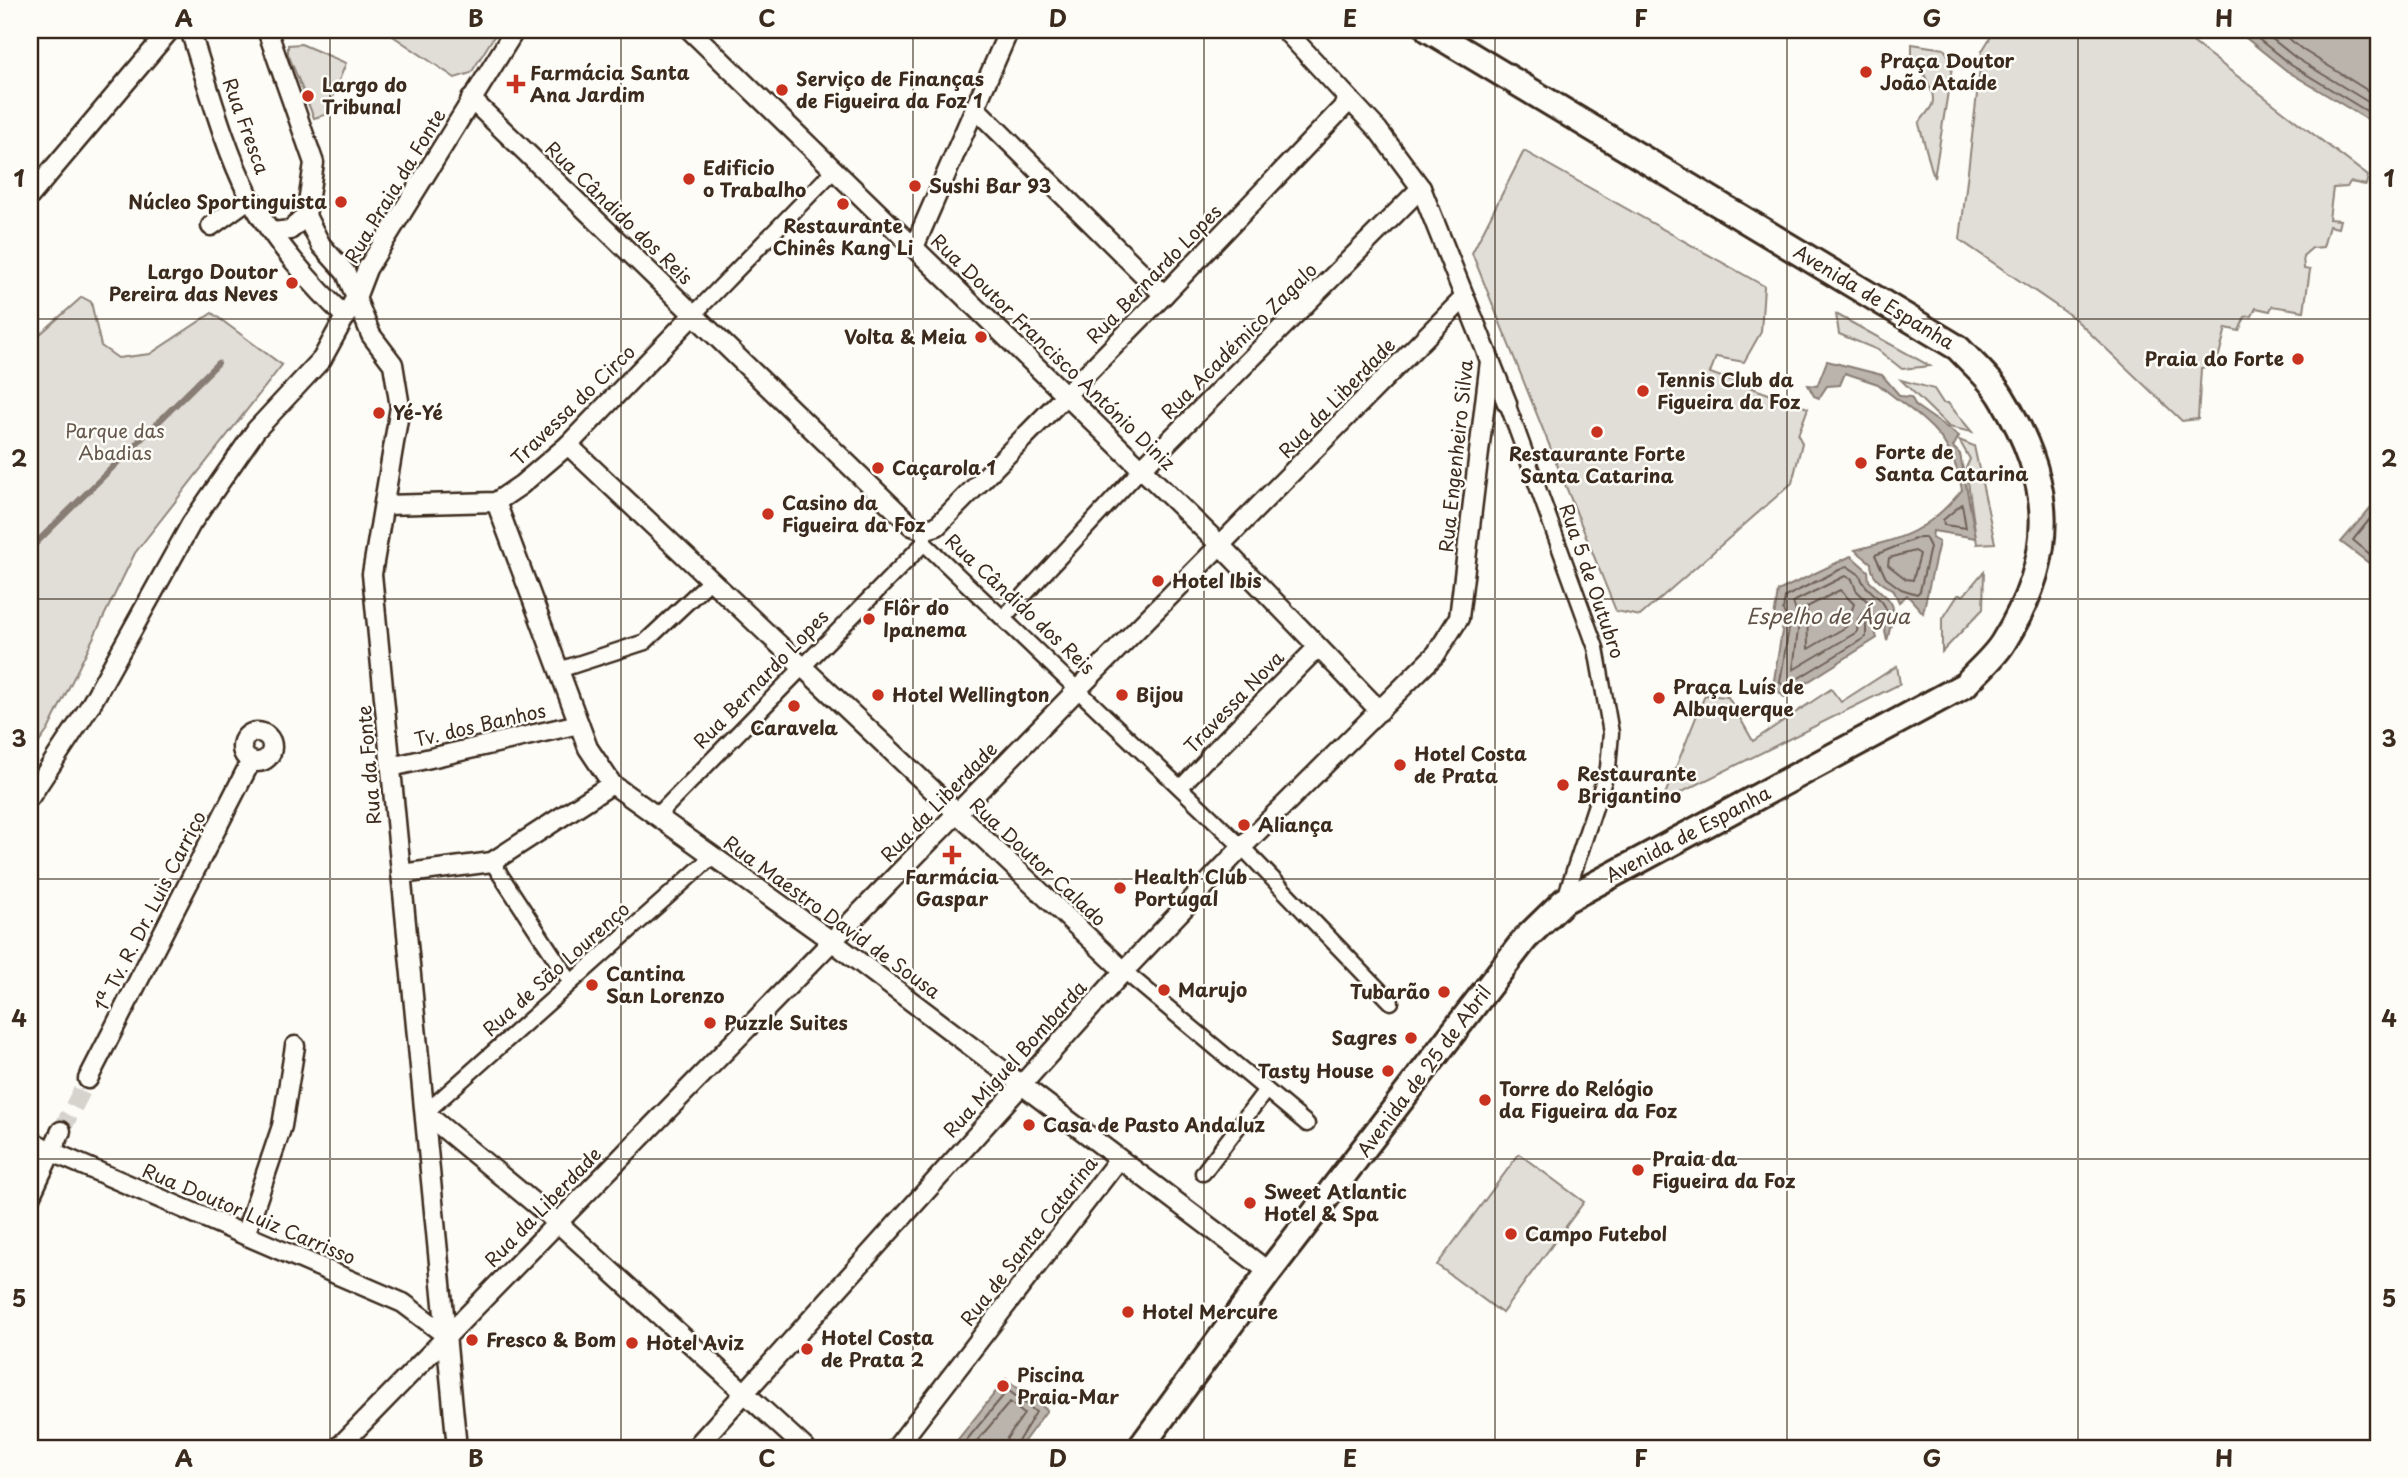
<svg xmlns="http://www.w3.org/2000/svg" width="2408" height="1478" viewBox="0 0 2408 1478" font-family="'Playpen Sans',sans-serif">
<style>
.green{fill:#e1ded7;stroke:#8e847a;stroke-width:2}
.water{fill:#bbb4ad;stroke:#887d74;stroke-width:2}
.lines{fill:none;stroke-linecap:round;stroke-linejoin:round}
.shore{stroke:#6e6157;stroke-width:2}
.stream{stroke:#887d74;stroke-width:6}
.minor-tunnel{stroke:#d6d2cc;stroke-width:18;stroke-dasharray:18 9;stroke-linecap:butt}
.pedestrian-casing{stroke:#3b2a1e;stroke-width:19}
.minor-casing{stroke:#3b2a1e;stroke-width:23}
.secondary-casing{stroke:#3b2a1e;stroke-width:30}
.pedestrian{stroke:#fdfcf7;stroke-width:14}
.minor{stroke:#fdfcf7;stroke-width:18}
.secondary{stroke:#fdfcf7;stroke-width:24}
.grid{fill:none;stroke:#3b2a1e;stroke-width:2;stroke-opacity:0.55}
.poi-dot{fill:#c8321e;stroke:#fdfcf7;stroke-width:2.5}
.labels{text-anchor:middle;stroke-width:5;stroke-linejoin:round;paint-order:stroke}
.poi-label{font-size:19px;font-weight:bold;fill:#3b2a1e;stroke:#fdfcf7;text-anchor:start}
.street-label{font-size:19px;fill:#3b2a1e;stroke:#fdfcf7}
.park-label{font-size:19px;fill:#64574c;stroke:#fdfcf7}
.water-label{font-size:21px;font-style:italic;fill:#615349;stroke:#fdfcf7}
.neatline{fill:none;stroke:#3b2a1e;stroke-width:2.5}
.grid-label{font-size:23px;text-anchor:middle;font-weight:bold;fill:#3b2a1e}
</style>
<rect width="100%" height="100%" fill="#fdfcf7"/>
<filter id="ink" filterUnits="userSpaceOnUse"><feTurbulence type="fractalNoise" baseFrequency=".0143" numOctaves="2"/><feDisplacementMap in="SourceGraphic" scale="14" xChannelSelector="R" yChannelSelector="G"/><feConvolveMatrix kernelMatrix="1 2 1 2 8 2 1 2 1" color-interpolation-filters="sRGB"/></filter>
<g filter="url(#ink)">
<g class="green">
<polygon points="384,30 498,30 471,73 455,78"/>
<polygon points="1995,30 2177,30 2368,176 2366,185 2350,182 2347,187 2333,188 2329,219 2340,220 2338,228 2329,226 2323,247 2312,248 2303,256 2304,269 2310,270 2304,311 2272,306 2270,311 2256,308 2252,316 2245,317 2239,331 2226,328 2218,359 2213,358 2211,366 2201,368 2198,419 2182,421 2074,318 1960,240 1982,51"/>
<polygon points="301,44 346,63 325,115 314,118 288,54 288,45"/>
<path d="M1912 44 1944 49 1950 58 1952 67 1934 178 1919 124C1923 116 1929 112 1932 105 1937 92 1922 76 1920 62L1912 57Z"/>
<polygon points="1524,151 1764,286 1761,332 1744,362 1716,357 1710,373 1808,408 1798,435 1802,443 1792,483 1640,616 1616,611 1472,253"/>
<polygon points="82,297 91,302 101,346 118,358 150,354 212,313 282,365 135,553 48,730 30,755 30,343"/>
<polygon points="1836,314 1930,366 1902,369 1878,350 1839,334"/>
<polygon points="1901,380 1934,389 1943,403 1948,403 1972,432 1949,427"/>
<polygon points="1959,440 1974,446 1995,543 1977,544 1966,468 1970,459"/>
<polygon points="1984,571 1983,609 1942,652 1942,620 1958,595 1964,595"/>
<polygon points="1897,666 1900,684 1662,802 1705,695 1728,697 1753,741 1831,689 1841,702"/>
<polygon points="1519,1154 1584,1202 1502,1313 1437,1265"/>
</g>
<g class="water">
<polygon points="2236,30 2378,30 2378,126 2287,71"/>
<path d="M1827 361 1882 375 1900 396 1911 397 1916 406 1959 436 1953 447 1960 454 1976 538 1933 531 1932 538 1939 542 1923 613 1907 595 1899 602 1893 589C1881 584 1871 576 1871 563L1855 550C1905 538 1928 531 1962 490 1951 430 1921 420 1878 384L1845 373 1840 385 1827 386 1819 398 1814 396 1808 385 1817 386Z"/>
<polygon points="2378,499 2378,570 2341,542"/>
<path d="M1851 556 1868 571 1869 581C1899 608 1896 602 1887 641L1883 622 1876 621 1873 625 1877 638 1784 697 1773 686 1784 619 1773 625 1778 591Z"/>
<polygon points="1006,1379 1047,1410 1019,1448 954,1448 952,1447"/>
</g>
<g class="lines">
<g class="shore">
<polyline points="2247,30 2291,65 2378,118"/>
<polyline points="2261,30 2296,58 2378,108"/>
<polyline points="2278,30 2303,50 2378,97"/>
<polygon points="1962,504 1966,528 1944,525 1943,520"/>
<polyline points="2378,509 2353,540 2378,561"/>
<polygon points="1920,537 1925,537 1930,547 1920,591 1917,594 1901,589 1886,578 1875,555"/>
<polygon points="1915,551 1920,554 1913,580 1906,579 1888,565 1889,558"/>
<path d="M1847 566 1860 575C1864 592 1884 596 1887 612L1870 617 1866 624V637L1784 687 1780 682 1790 622 1783 611 1785 597Z"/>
<polygon points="1845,576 1852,579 1856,590 1870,604 1858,619 1857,632 1793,670 1799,622 1793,602"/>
<polygon points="1840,590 1854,604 1846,627 1808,649 1807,607"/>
<polyline points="960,1448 1008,1390 1036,1412 1014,1448"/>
<polyline points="971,1448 1010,1402 1024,1414 1007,1438 1005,1448"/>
</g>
<polyline class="stream" points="30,549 218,363"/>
<polyline class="minor-tunnel" points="61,1131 88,1079"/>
<g class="pedestrian-casing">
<g id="pedestrian">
<polyline points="694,314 834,170"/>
<polyline points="1507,403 1596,648 1611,733 1608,768 1564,901"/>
<polyline points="924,530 924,543 1242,847 1391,1002"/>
<polyline points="1003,618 1142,468"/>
<polyline points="559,670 645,642 711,580"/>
<polyline points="1181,787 1210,756"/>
<polyline points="657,816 924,543"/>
<polyline points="492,862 570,981"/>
<polyline points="1124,971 1307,1124"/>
<polyline points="425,1113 713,856"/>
<polyline points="1203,1173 1266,1090"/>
</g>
</g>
<g class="minor-casing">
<g id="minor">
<path d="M190 30C208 85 223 144 249 196 269 235 314 288 346 317"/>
<polyline points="267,30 314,163 306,216 290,230 273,232"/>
<polyline points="690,30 1221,546 1380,711"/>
<polyline points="1285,30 1378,130 1421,188 1507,403"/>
<polyline points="471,99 912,526 924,530 937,526 1164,295 1350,100"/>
<polyline points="975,108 1164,295"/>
<polyline points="30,196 170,30"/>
<polyline points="306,216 321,245 346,273 371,335 393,364 400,407 372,574 457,1448"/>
<polyline points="211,226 250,198"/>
<polyline points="915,245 1009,30"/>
<polyline points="568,445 1124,971"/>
<polyline points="1142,468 1421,188"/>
<polyline points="496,502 588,748 612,784 833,942 1269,1272"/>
<polyline points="385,505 496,502 521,485 568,445 694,314"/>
<circle cx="257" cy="747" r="15"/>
<polyline points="1210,756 1318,647"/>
<polyline points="391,767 579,724"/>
<polyline points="30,797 90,706 191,524 256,430 322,359 357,295 367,269 515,30"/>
<polyline points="401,874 492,862 612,784"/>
<polyline points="88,1079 251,761"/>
<polyline points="425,1113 557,1222 805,1448"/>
<polyline points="30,1140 50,1151 403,1303 447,1336"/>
<polyline points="30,1197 61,1131"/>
<polyline points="245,1235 282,1126 295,1046"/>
<polyline points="338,1448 1079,688 1463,299"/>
<polyline points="695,1448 1124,971 1242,847 1436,654 1459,618 1490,361"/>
<polyline points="896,1448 1119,1159"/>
</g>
</g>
<g class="secondary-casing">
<path id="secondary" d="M1140 1448 1269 1272 1525 939 1564 901 1965 685C1977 671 1995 657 2004 641 2058 555 2054 481 2001 396 1990 378 1972 363 1958 348L1429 30"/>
</g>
<use href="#pedestrian" class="pedestrian"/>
<use href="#minor" class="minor"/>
<use href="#secondary" class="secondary"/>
</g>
</g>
<path class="grid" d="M330 30V1448M621 30V1448M913 30V1448M1204 30V1448M1495 30V1448M1787 30V1448M2078 30V1448M30 319H2378M30 599H2378M30 879H2378M30 1159H2378"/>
<g class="poi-dot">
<circle cx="1866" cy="72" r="7"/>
<path d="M512.5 73.5h7v7h7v7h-7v7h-7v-7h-7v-7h7z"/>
<circle cx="782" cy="90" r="7"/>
<circle cx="308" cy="96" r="7"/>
<circle cx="689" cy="179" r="7"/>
<circle cx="915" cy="186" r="7"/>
<circle cx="341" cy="202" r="7"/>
<circle cx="843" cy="204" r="7"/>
<circle cx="292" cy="283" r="7"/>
<circle cx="981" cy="337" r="7"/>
<circle cx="2298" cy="359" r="7"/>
<circle cx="1643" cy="391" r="7"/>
<circle cx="379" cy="413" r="7"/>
<circle cx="1597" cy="432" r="7"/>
<circle cx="1861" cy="463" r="7"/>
<circle cx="878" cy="468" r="7"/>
<circle cx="768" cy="514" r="7"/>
<circle cx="1158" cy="581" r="7"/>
<circle cx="869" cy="619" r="7"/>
<circle cx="878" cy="695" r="7"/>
<circle cx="1122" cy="695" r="7"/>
<circle cx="1659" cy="698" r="7"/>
<circle cx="794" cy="706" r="7"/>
<circle cx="1400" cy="765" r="7"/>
<circle cx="1563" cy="785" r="7"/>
<circle cx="1244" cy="825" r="7"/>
<path d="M948.5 844.5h7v7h7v7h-7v7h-7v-7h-7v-7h7z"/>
<circle cx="1120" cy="888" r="7"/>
<circle cx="592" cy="985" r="7"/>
<circle cx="1164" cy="990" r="7"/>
<circle cx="1444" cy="992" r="7"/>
<circle cx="710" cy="1023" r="7"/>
<circle cx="1411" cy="1038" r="7"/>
<circle cx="1388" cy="1071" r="7"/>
<circle cx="1485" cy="1100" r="7"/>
<circle cx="1029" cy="1125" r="7"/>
<circle cx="1638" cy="1170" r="7"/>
<circle cx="1250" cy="1203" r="7"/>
<circle cx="1511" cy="1234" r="7"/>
<circle cx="1128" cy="1312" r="7"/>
<circle cx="472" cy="1340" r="7"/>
<circle cx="632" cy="1343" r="7"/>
<circle cx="807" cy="1349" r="7"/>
<circle cx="1003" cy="1386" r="7"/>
</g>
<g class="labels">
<g class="poi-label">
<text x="1880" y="68">Praça Doutor<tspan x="1880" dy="22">João Ataíde</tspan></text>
<text x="530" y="80">Farmácia Santa<tspan x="530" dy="22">Ana Jardim</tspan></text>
<text x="796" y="86">Serviço de Finanças<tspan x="796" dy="22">de Figueira da Foz 1</tspan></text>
<text x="322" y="92">Largo do<tspan x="322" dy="22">Tribunal</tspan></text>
<text x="703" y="175">Edificio<tspan x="703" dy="22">o Trabalho</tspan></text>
<text x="929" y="193">Sushi Bar 93</text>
<text x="327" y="209" text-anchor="end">Núcleo Sportinguista</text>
<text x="843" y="233" text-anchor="middle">Restaurante<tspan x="843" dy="22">Chinês Kang Li</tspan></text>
<text x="278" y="279" text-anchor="end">Largo Doutor<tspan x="278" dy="22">Pereira das Neves</tspan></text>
<text x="967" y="344" text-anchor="end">Volta &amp; Meia</text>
<text x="2284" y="366" text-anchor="end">Praia do Forte</text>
<text x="1657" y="387">Tennis Club da<tspan x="1657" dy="22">Figueira da Foz</tspan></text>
<text x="393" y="420">Yé-Yé</text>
<text x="1875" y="459">Forte de<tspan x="1875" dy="22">Santa Catarina</tspan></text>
<text x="1597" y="461" text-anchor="middle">Restaurante Forte<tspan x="1597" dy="22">Santa Catarina</tspan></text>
<text x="892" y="475">Caçarola 1</text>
<text x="782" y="510">Casino da<tspan x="782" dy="22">Figueira da Foz</tspan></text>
<text x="1172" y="588">Hotel Ibis</text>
<text x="883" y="615">Flôr do<tspan x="883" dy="22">Ipanema</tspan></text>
<text x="1673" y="694">Praça Luís de<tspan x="1673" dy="22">Albuquerque</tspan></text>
<text x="892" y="702">Hotel Wellington</text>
<text x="1136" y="702">Bijou</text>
<text x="794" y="735" text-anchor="middle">Caravela</text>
<text x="1414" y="761">Hotel Costa<tspan x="1414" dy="22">de Prata</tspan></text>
<text x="1577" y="781">Restaurante<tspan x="1577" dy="22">Brigantino</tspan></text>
<text x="1258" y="832">Aliança</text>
<text x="952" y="884" text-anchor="middle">Farmácia<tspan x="952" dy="22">Gaspar</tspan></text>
<text x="1134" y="884">Health Club<tspan x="1134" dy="22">Portugal</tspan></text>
<text x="606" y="981">Cantina<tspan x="606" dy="22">San Lorenzo</tspan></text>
<text x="1178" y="997">Marujo</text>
<text x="1430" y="999" text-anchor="end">Tubarão</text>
<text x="724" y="1030">Puzzle Suites</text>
<text x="1397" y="1045" text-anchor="end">Sagres</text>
<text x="1374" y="1078" text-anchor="end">Tasty House</text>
<text x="1499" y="1096">Torre do Relógio<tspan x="1499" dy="22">da Figueira da Foz</tspan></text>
<text x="1043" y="1132">Casa de Pasto Andaluz</text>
<text x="1652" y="1166">Praia da<tspan x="1652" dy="22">Figueira da Foz</tspan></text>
<text x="1264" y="1199">Sweet Atlantic<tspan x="1264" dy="22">Hotel &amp; Spa</tspan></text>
<text x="1525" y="1241">Campo Futebol</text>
<text x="1142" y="1319">Hotel Mercure</text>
<text x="821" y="1345">Hotel Costa<tspan x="821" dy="22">de Prata 2</tspan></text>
<text x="486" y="1347">Fresco &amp; Bom</text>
<text x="646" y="1350">Hotel Aviz</text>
<text x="1017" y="1382">Piscina<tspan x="1017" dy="22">Praia-Mar</tspan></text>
</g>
<g class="street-label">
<text transform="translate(246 126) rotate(70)" y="7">Rua Fresca</text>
<text transform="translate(395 186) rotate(-59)" y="7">Rua Praia da Fonte</text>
<text transform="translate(619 213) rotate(44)" y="7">Rua Cândido dos Reis</text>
<text transform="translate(1154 274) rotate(-46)" y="7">Rua Bernardo Lopes</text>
<text transform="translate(1874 297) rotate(31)" y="7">Avenida de Espanha</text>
<text transform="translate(1239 341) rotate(-45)" y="7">Rua Académico Zagalo</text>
<text transform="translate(1053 352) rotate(44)" y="7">Rua Doutor Francisco António Diniz</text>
<text transform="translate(1337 398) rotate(-46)" y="7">Rua da Liberdade</text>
<text transform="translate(573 405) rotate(-44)" y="7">Travessa do Circo</text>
<text transform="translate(1456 456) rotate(-84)" y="7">Rua Engenheiro Silva</text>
<text transform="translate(1592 581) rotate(71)" y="7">Rua 5 de Outubro</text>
<text transform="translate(1020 604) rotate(43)" y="7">Rua Cândido dos Reis</text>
<text transform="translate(761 679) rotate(-46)" y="7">Rua Bernardo Lopes</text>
<text transform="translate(1234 702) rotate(-46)" y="7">Travessa Nova</text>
<text transform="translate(480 725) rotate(-13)" y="7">Tv. dos Banhos</text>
<text transform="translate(369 765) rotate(-95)" y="7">Rua da Fonte</text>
<text transform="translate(939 802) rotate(-46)" y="7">Rua da Liberdade</text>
<text transform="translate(1688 834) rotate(-28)" y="7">Avenida de Espanha</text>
<text transform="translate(1038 862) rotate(43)" y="7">Rua Doutor Calado</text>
<text transform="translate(150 911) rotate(-63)" y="7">1ª Tv. R. Dr. Luis Carriço</text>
<text transform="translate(832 917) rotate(36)" y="7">Rua Maestro David de Sousa</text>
<text transform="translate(556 969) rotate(-42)" y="7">Rua de São Lourenço</text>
<text transform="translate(1015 1059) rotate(-48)" y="7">Rua Miguel Bombarda</text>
<text transform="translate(1424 1071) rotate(-53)" y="7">Avenida de 25 de Abril</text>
<text transform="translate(543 1207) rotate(-46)" y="7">Rua da Liberdade</text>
<text transform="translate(249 1214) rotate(23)" y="7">Rua Doutor Luiz Carrisso</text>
<text transform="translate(1029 1241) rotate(-52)" y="7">Rua de Santa Catarina</text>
</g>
<g class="park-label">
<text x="115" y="438">Parque das<tspan x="115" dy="22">Abadias</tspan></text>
</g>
<g class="water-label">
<text x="1828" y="624">Espelho de Água</text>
</g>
</g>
<rect width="2408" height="1478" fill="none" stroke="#fdfcf7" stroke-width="77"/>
<rect x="38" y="38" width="2332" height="1402" class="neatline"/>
<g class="grid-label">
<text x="184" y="27">A</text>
<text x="476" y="27">B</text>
<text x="767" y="27">C</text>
<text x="1058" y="27">D</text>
<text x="1350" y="27">E</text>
<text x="1641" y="27">F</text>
<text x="1932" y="27">G</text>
<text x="2224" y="27">H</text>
<text x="19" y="187">1</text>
<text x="2389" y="187">1</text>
<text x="19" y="467">2</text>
<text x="2389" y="467">2</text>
<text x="19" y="747">3</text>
<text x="2389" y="747">3</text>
<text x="19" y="1027">4</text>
<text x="2389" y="1027">4</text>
<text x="19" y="1307">5</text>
<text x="2389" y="1307">5</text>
<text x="184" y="1467">A</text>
<text x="476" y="1467">B</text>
<text x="767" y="1467">C</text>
<text x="1058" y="1467">D</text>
<text x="1350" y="1467">E</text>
<text x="1641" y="1467">F</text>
<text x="1932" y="1467">G</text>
<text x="2224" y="1467">H</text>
</g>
</svg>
